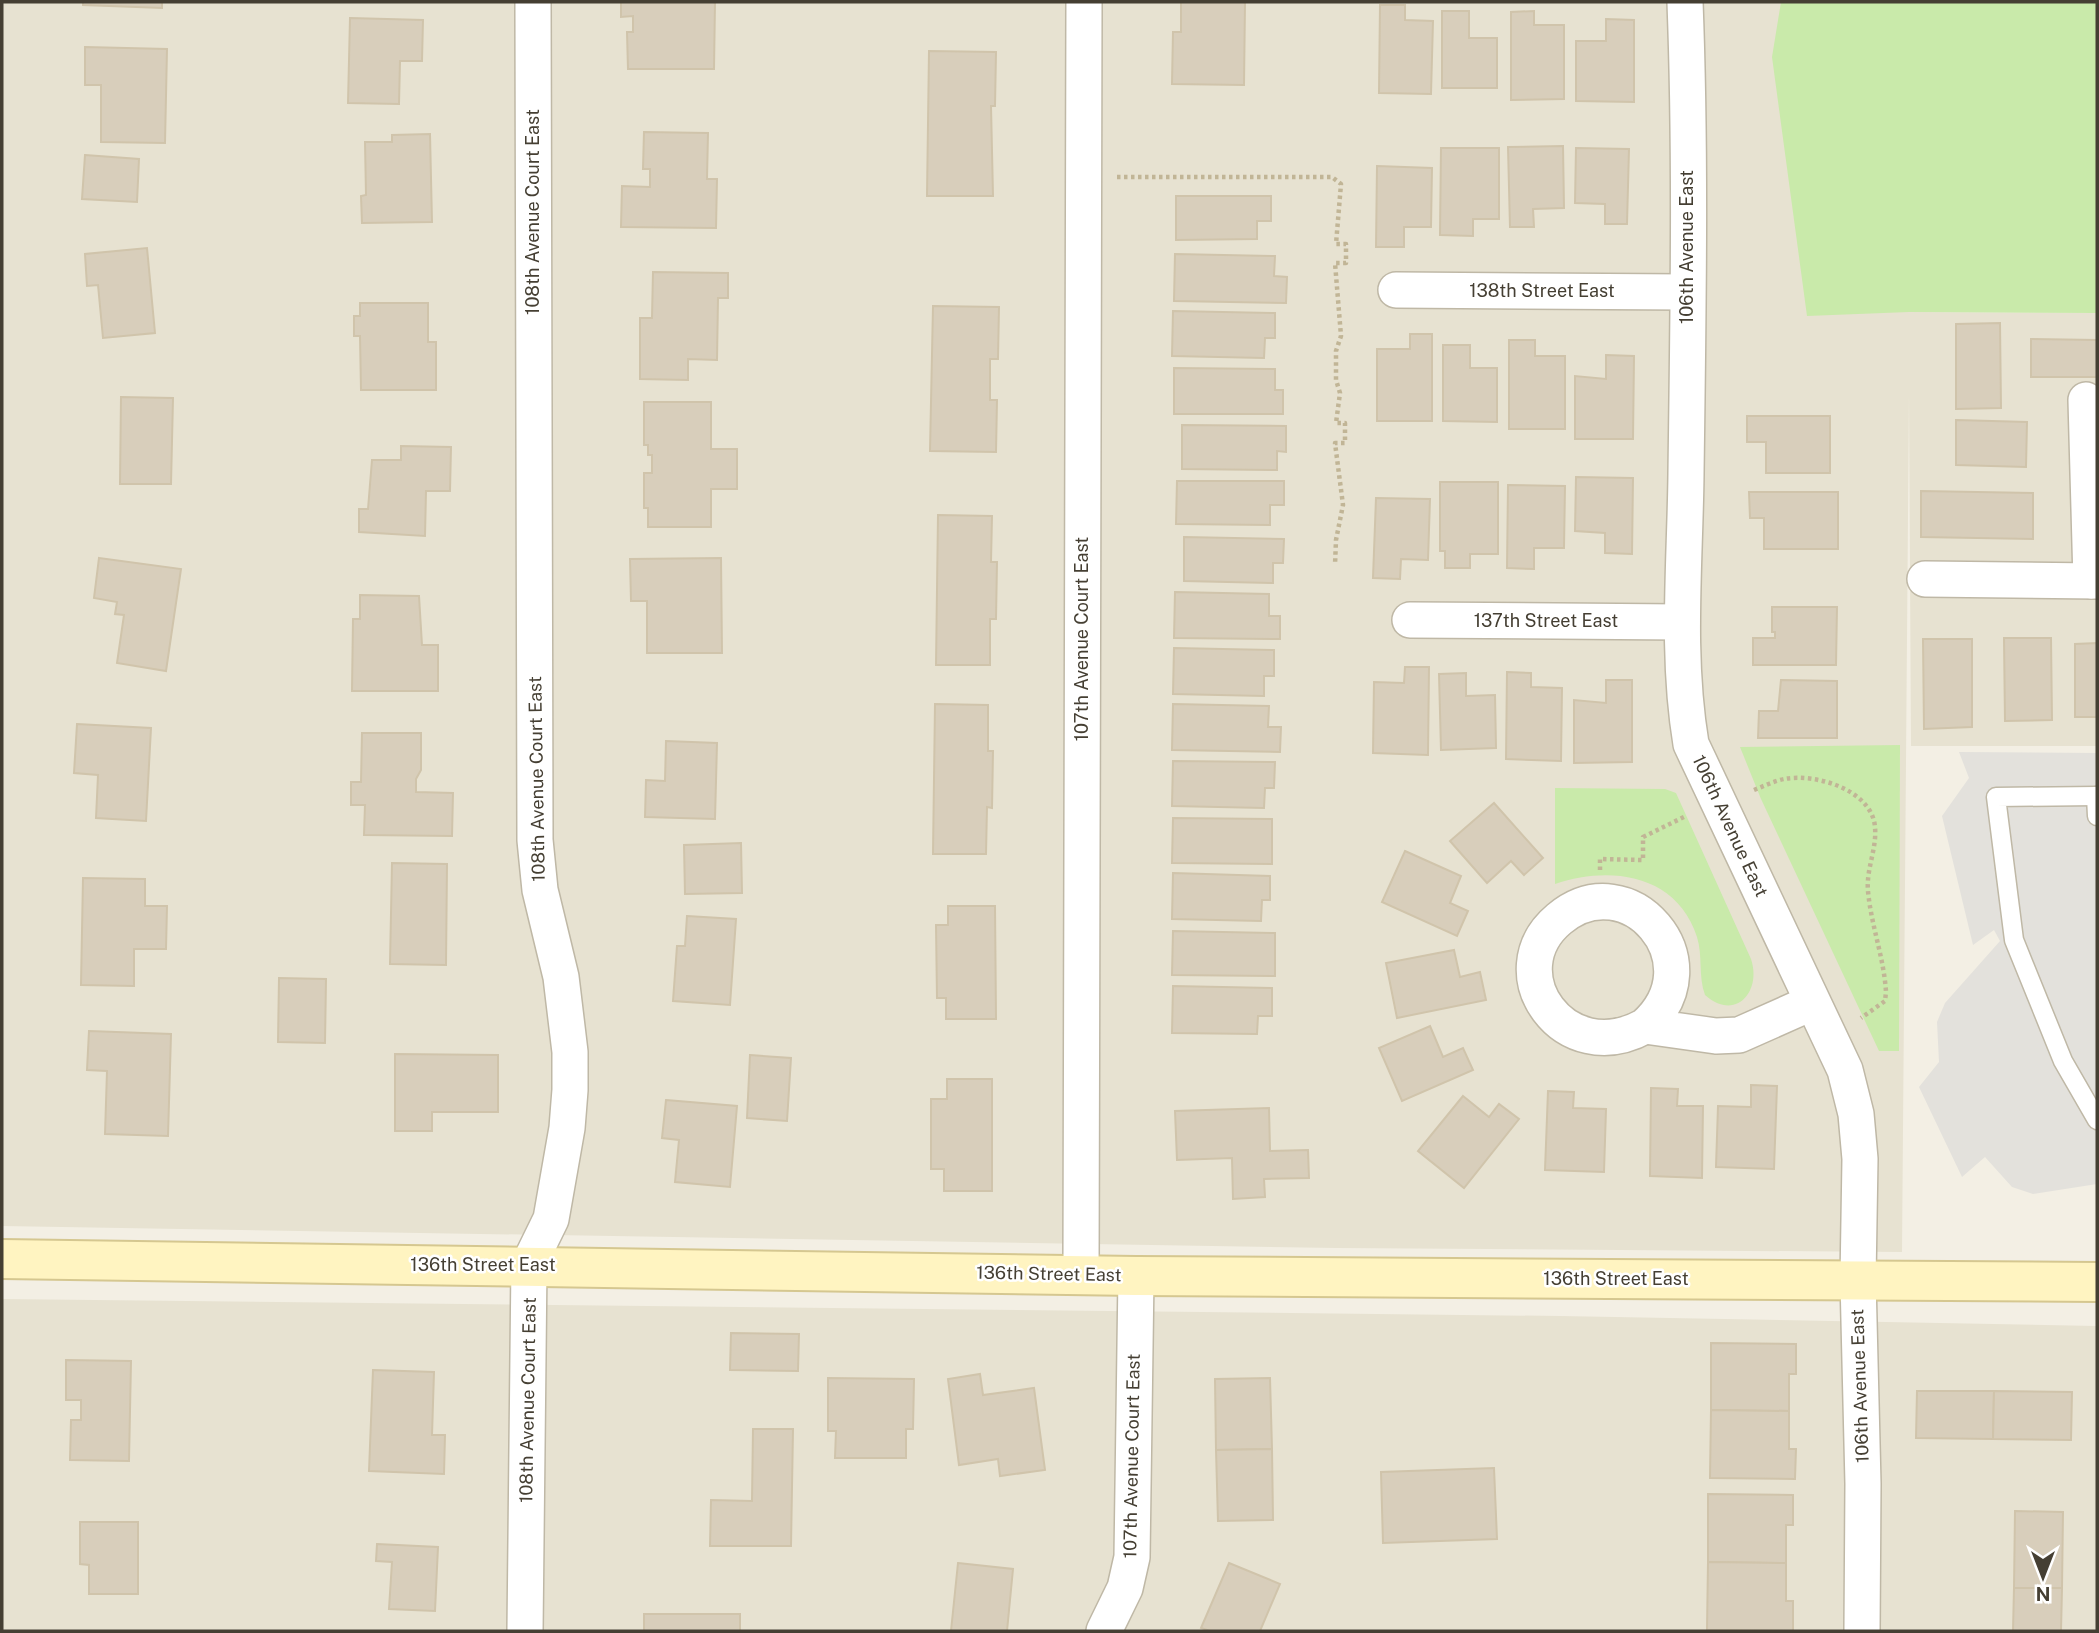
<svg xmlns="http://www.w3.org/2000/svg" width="2099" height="1633" viewBox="0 0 2099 1633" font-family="'Public Sans',sans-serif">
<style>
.residential{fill:#e7e2d1}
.green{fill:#c9eaaa}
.parking{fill:#e3e1dc}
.building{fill:#d8cebb;stroke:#d0c4ab;stroke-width:2}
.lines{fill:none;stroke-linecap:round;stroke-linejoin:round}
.lane-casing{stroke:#bfb8a6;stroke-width:21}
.street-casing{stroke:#bfb8a6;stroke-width:38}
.secondary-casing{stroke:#d5c790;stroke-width:42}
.path{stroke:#c1b596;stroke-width:4.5;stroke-dasharray:3.5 3.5;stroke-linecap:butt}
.lane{stroke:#fff;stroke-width:18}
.street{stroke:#fff;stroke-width:35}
.secondary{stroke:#fff4c1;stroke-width:38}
.labels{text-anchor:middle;stroke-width:5;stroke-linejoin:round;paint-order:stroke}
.street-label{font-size:18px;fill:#453f33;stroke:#fff}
</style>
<rect width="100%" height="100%" fill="#f3efe4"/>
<g class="residential">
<polygon points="2,2 1910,2 1909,312 2097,313 2097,746 1911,746 1909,394 1902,1252 1336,1248 2,1226"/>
<polygon points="2,1299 1560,1316 2097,1326 2097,1631 2,1631"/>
</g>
<g class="green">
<polygon points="1781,2 2097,2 2097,313 1909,312 1807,316 1772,57"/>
<polygon points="1900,745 1899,1051 1879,1051 1761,799 1740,747"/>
<path d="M1555 788 1665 789 1676 793 1751 959C1762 992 1735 1022 1705 995 1698 976 1703 956 1697 937 1677 874 1610 865 1555 884Z"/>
</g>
<polygon class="parking" points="1959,752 2097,753 2097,1184 2033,1194 2012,1187 1985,1157 1962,1177 1919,1087 1939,1062 1937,1022 1945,1003 2000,941 1994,930 1973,945 1942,816 1969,778"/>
<g class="building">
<polygon points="83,2 162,2 162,8 83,5"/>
<polygon points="621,2 715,2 714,69 628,69 627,32 633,32 633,16 621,17"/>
<polygon points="1181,2 1245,2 1244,85 1172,84 1173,32 1181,32"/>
<polygon points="1380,5 1405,5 1405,20 1433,21 1431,94 1379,93"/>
<polygon points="1442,11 1469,11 1469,38 1497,38 1497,88 1442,88"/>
<polygon points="1534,11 1534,25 1564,25 1564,99 1511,100 1511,12"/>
<polygon points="350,18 423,20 422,61 400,61 399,104 348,103"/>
<polygon points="1606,19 1634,20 1634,102 1576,101 1576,41 1606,41"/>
<polygon points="85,47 167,49 165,143 101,142 101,85 85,85"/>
<polygon points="929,51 996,52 995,106 991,106 993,196 927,196"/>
<polygon points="644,132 708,133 707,179 717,179 716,228 621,227 622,186 650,187 650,169 643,169"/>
<polygon points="430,134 432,222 362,223 361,196 366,195 365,142 392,142 392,135"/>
<polygon points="1563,146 1564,208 1533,209 1534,227 1510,227 1508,147"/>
<polygon points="1441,148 1499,148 1499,219 1473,219 1473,236 1440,235"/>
<polygon points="1576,148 1629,149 1627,224 1605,224 1605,204 1575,203"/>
<polygon points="85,155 139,159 137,202 82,199"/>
<polygon points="1377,166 1432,168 1431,227 1404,227 1404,247 1376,247"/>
<polygon points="1176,196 1271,196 1271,221 1257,221 1257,239 1176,240"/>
<polygon points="147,248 155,333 103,338 98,285 87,286 85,254"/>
<polygon points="1175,254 1275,256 1274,276 1287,277 1286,303 1174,301"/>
<polygon points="653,272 728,273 728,298 718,298 717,360 688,359 688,380 640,379 640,318 652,318"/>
<polygon points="360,303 428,303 428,342 436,342 436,390 361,390 360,336 354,336 354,316 360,316"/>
<polygon points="933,306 999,307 998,359 990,359 990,400 997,400 996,452 930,451"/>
<polygon points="1173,311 1275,313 1275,338 1265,338 1264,358 1172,356"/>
<polygon points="2000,323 2001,408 1956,409 1956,324"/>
<polygon points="1410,334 1432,334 1432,421 1377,421 1377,349 1410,349"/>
<polygon points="2031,339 2097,340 2097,377 2031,377"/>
<polygon points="1509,340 1535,340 1535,356 1565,356 1565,429 1509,429"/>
<polygon points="1443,345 1470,345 1470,368 1497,368 1497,422 1443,421"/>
<polygon points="1606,355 1634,356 1633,439 1575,439 1575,376 1606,379"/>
<polygon points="1174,368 1275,369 1275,390 1283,390 1283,414 1174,414"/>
<polygon points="121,397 173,398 171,484 120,484"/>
<polygon points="644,402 711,402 711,449 737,449 737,489 711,489 711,527 648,527 648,508 644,508 644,473 652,473 652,455 648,455 648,445 644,445"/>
<polygon points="1747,416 1830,416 1830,473 1766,473 1766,442 1747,442"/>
<polygon points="1956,420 2027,422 2026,467 1956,465"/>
<polygon points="1182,425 1286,426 1286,452 1277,451 1277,470 1182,469"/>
<polygon points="401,446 451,447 450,491 426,491 425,536 359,532 359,509 368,509 372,460 401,460"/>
<polygon points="1576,477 1633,478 1632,554 1605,553 1605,533 1575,531"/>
<polygon points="1177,481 1284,481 1284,505 1270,505 1270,525 1176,524"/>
<polygon points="1440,482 1498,482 1498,554 1470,554 1470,568 1445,568 1445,551 1440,551"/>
<polygon points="1508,485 1565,486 1564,548 1534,548 1534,569 1507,568"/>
<polygon points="1921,491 2033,493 2033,539 1921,537"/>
<polygon points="1749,492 1838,492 1838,549 1764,549 1764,518 1750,518"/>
<polygon points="1376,498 1430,499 1428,560 1401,559 1400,579 1373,578"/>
<polygon points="938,515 992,516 991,562 997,562 996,619 990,619 990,665 936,665"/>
<polygon points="1184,537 1284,539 1283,563 1273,563 1273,583 1184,581"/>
<polygon points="99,558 181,569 166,671 117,663 124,615 115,614 117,602 94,598"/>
<polygon points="721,558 722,653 647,653 647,601 631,601 630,559"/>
<polygon points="1175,592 1269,594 1269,616 1280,616 1280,639 1174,638"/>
<polygon points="360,595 419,596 422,645 438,645 438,691 352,691 353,619 360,619"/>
<polygon points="1772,607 1837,607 1836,665 1753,665 1753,638 1775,638 1775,632 1772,632"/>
<polygon points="2004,638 2051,638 2052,720 2005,721"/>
<polygon points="1923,639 1972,639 1972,727 1924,729"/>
<polygon points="2097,643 2097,717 2075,717 2075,644"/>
<polygon points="1174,648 1274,650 1274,676 1264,676 1264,696 1173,694"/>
<polygon points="1405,667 1429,667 1428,755 1373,753 1374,682 1404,683"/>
<polygon points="1507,672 1531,673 1531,687 1562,688 1561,761 1506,759"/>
<polygon points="1466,673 1466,696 1495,695 1496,748 1441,750 1439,674"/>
<polygon points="1606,680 1632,680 1632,762 1574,763 1574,700 1606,703"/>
<polygon points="1781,680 1837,681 1837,738 1758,738 1759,711 1778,711"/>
<polygon points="935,704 988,705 988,751 993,751 992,808 987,807 986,854 933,854"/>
<polygon points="1173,704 1269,706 1268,727 1281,727 1280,752 1172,750"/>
<polygon points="77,724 151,728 146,821 96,818 98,775 74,773"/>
<polygon points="362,733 421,733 421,770 416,779 416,792 453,793 452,836 364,835 365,805 351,805 351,782 361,782"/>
<polygon points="666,741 717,743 715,819 645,817 646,780 665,781"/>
<polygon points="1173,761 1275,762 1274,788 1265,788 1264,808 1172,806"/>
<polygon points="1494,803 1543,858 1524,875 1511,861 1487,883 1450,841"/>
<polygon points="1173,818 1272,819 1272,864 1172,863"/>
<polygon points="741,843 742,893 685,894 684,845"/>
<polygon points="1405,851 1461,876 1450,903 1468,911 1457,936 1382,902"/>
<polygon points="392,863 447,864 446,965 390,964"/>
<polygon points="1173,873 1270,876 1270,900 1262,900 1261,921 1172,919"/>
<polygon points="83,878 145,879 145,906 167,906 166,949 134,949 134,986 81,985"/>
<polygon points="948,906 995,906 996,1019 946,1019 946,998 937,998 936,925 948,925"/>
<polygon points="687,916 736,919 730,1005 673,1001 677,946 685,946"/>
<polygon points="1173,931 1275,933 1275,976 1172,975"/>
<polygon points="1454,950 1460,977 1480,972 1486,1000 1397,1018 1386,963"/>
<polygon points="279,978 326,979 325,1043 278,1042"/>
<polygon points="1173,986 1272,988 1272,1016 1258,1016 1257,1034 1172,1033"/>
<polygon points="1430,1026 1443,1057 1463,1048 1473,1070 1402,1101 1379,1048"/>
<polygon points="89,1031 171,1034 168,1136 105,1134 107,1071 87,1070"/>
<polygon points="395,1054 498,1055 498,1112 432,1112 432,1131 395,1131"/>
<polygon points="750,1055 791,1058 787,1121 747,1118"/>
<polygon points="947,1079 992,1079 992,1191 944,1191 944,1169 931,1169 931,1099 947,1099"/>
<polygon points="1751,1085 1777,1086 1774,1169 1716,1167 1718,1106 1751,1107"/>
<polygon points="1651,1088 1678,1089 1677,1106 1703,1106 1702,1178 1650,1176"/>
<polygon points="1548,1091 1574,1092 1573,1108 1606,1109 1604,1172 1545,1170"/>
<polygon points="1463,1096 1489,1117 1499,1104 1519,1119 1464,1188 1418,1151"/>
<polygon points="666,1100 737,1106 730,1187 675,1182 679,1140 662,1138"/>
<polygon points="1269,1108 1270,1151 1308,1150 1309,1178 1264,1179 1265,1197 1233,1199 1232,1158 1177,1160 1175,1111"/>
<polygon points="731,1333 799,1334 798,1371 730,1370"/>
<polygon points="1711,1343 1796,1344 1796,1374 1789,1374 1789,1411 1711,1410"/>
<polygon points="66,1360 131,1361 129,1461 70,1460 71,1420 81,1420 81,1400 66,1400"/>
<polygon points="373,1370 434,1372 432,1435 445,1435 444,1474 369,1471"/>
<polygon points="980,1374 983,1395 1034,1388 1045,1470 1000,1476 998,1459 959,1465 948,1379"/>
<polygon points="828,1378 914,1379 913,1429 906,1429 906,1458 835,1458 836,1431 828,1431"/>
<polygon points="1270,1378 1272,1449 1216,1450 1215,1379"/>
<polygon points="1917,1391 1994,1391 1993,1439 1916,1438"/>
<polygon points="1994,1391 2072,1392 2071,1440 1993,1439"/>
<polygon points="1711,1410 1789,1411 1789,1449 1796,1449 1795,1479 1710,1478"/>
<polygon points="753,1429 793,1429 791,1546 710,1546 711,1500 752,1501"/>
<polygon points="1272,1449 1273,1520 1218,1521 1216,1450"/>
<polygon points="1494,1468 1497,1539 1383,1543 1381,1472"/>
<polygon points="1708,1494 1793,1495 1793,1525 1786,1525 1786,1563 1708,1562"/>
<polygon points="2015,1511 2063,1512 2062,1588 2014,1588"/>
<polygon points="80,1522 138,1522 138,1594 89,1594 89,1565 80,1564"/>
<polygon points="377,1544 438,1547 435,1611 389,1609 392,1562 376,1561"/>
<polygon points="1708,1562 1786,1563 1786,1601 1793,1601 1793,1631 1707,1630"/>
<polygon points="958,1563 1013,1569 1007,1631 951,1631"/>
<polygon points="1229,1563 1280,1584 1260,1631 1210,1631 1201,1628"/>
<polygon points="2014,1588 2062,1588 2061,1631 2013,1631"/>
<rect x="644" y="1614" width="96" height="17"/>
</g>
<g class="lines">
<g class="lane-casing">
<g id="lane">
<polyline points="2096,796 2097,816"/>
<polyline points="2097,796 1996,797 2014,940 2063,1061 2097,1120"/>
</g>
</g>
<g class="street-casing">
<g id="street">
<path d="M1685 2C1691 159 1688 317 1686 474 1685 564 1676 654 1691 744L1845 1070 1856 1114 1860 1159 1858 1280 1863 1484 1862 1631"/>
<polyline points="1396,290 1687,292"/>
<polyline points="2086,400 2091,581"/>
<polyline points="1925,579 2097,581"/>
<polyline points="1410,620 1682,622"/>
<path d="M1645 1026C1564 1071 1496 972 1559 919 1628 861 1717 962 1645 1026L1716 1036 1739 1035 1811 1003"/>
<polyline points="1081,1275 1084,2"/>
<polyline points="525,1631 529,1264 551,1219 567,1128 570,1090 570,1052 561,977 540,890 535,840 533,2"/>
<polyline points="1104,1631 1125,1588 1132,1557 1136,1276"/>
</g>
</g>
<g class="secondary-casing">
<polyline id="secondary" points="2,1259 1136,1276 2097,1282"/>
</g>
<g class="path">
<polyline points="1117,177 1332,177 1341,184 1336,244 1346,244 1346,263 1335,263 1341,336 1336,351 1336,380 1340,393 1336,423 1345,423 1345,443 1335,443 1343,505 1336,540 1335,565"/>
<path d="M1754 790C1764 786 1774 781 1784 779 1816 773 1872 790 1875 827 1877 849 1866 869 1868 891 1871 925 1884 958 1886 992L1885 1001 1861 1018"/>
<polyline points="1600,870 1600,859 1643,860 1643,837 1686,816"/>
</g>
<use href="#lane" class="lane"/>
<use href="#street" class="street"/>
<use href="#secondary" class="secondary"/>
</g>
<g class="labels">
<g class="street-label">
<text transform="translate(533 212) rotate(-90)" y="6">108th Avenue Court East</text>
<text transform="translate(1687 247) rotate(-90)" y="6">106th Avenue East</text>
<text x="1542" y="297">138th Street East</text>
<text x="1546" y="627">137th Street East</text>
<text transform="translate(1082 639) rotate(-90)" y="6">107th Avenue Court East</text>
<text transform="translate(537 779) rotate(-91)" y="6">108th Avenue Court East</text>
<text transform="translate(1730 826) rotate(65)" y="6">106th Avenue East</text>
<text x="483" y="1271">136th Street East</text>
<text transform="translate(1049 1274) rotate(1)" y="6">136th Street East</text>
<text x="1616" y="1285">136th Street East</text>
<text transform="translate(1860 1386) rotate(-92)" y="6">106th Avenue East</text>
<text transform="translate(528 1400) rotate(-89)" y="6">108th Avenue Court East</text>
<text transform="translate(1132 1456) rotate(-89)" y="6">107th Avenue Court East</text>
</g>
</g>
<rect width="2099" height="1633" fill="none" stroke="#453f33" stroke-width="7"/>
<g transform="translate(2043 1577) rotate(180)" stroke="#ffffff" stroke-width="5" paint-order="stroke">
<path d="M0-5L12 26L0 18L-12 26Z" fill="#453f33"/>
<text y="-10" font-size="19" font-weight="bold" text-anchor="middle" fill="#453f33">N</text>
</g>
</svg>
